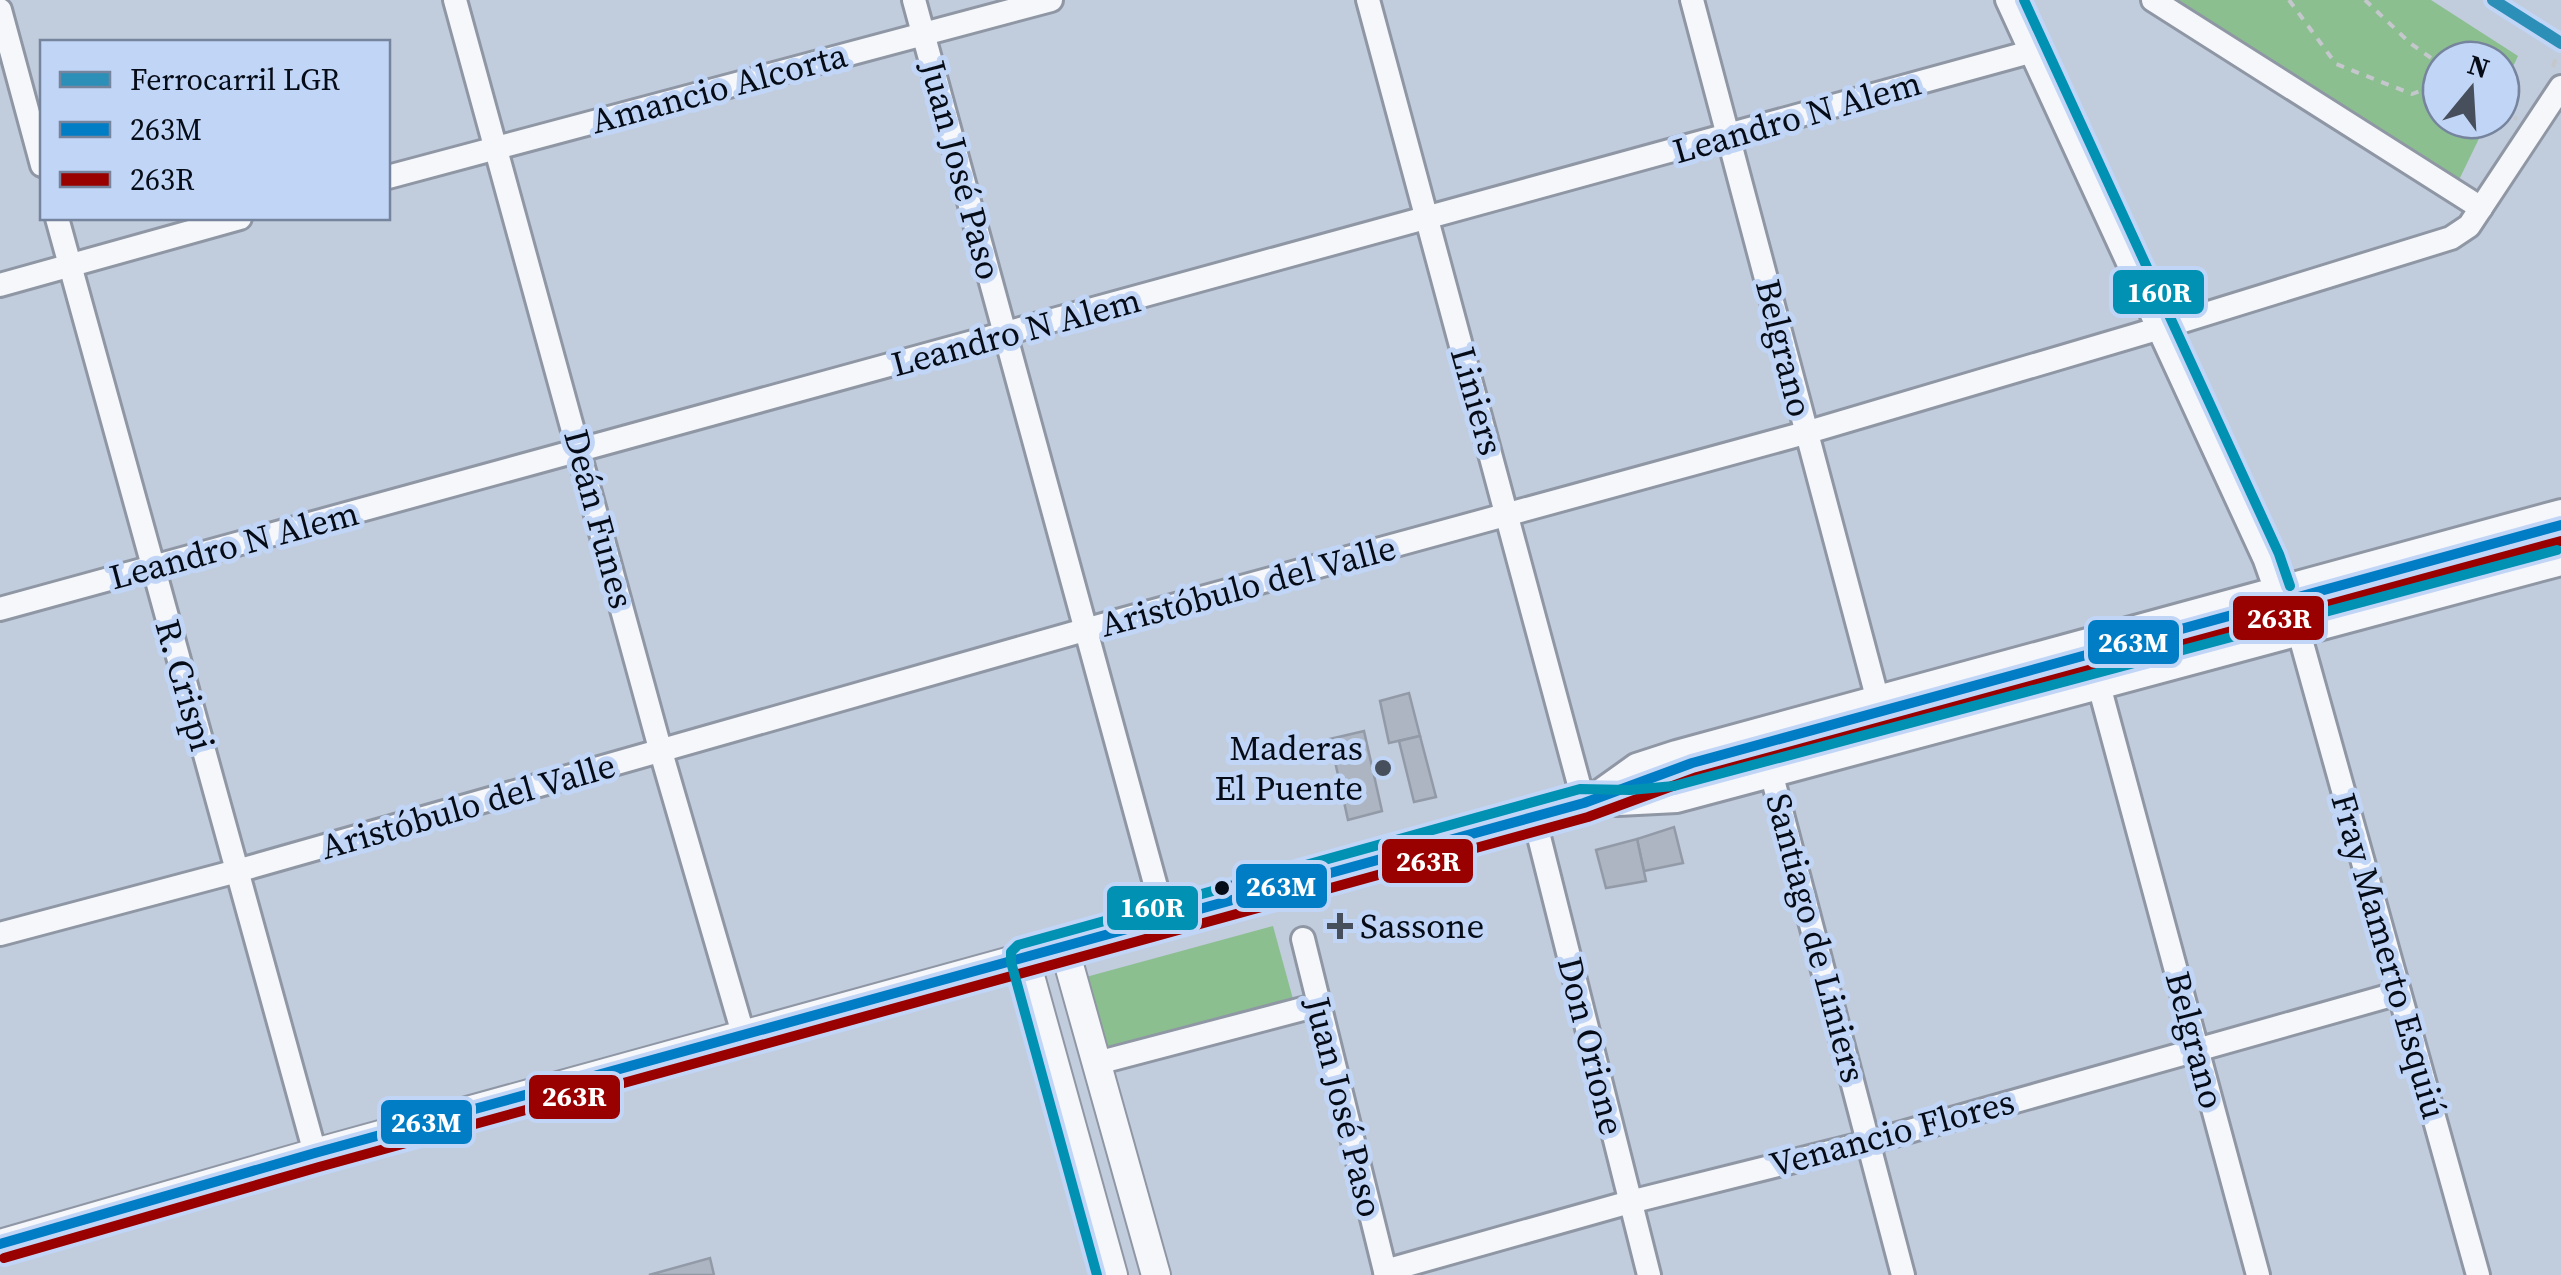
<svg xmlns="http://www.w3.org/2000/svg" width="2561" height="1275" viewBox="0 0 2561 1275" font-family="'Source Serif 4',serif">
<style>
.green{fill:#8cbf8f}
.building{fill:#adb5c2;stroke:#929aa7;stroke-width:2.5}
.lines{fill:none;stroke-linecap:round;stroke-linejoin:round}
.minor-casing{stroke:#8f97a5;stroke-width:28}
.major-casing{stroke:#8f97a5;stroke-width:32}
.path{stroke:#c4c7cc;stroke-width:4;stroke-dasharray:8 8;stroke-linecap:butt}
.minor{stroke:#f6f7fa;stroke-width:22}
.major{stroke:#f6f7fa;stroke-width:28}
.bus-1-casing{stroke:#c1d5f7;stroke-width:18}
.bus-2-casing{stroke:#c1d5f7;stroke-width:18}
.bus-3-casing{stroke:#c1d5f7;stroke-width:18}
.bus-1{stroke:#007dc5;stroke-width:10}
.bus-2{stroke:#990100;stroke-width:10}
.bus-3{stroke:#0191b3;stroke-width:10}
.rail-1-casing{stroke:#c1d5f7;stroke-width:20}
.rail-1{stroke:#2b8fb8;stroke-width:12}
.poi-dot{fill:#474f5c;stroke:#c1d5f7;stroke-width:4}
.bus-dot{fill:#060c17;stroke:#c1d5f7;stroke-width:4}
.labels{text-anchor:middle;stroke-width:10;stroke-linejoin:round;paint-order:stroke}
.street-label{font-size:35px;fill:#060c17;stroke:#c1d5f7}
.poi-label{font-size:35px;fill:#060c17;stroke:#c1d5f7;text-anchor:end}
.line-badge{stroke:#c1d5f7;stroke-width:4}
.badge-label{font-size:28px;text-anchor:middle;font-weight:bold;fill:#fff}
</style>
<rect width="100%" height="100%" fill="#c1ccdd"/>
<g class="green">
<polygon points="2172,0 2431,0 2518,56 2501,92 2501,60 2441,60 2441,120 2488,120 2457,184"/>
<polygon points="1273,926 1293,999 1105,1049 1086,977"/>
</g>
<g class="building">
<polygon points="1409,693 1420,736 1389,743 1380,701"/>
<polygon points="1364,731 1382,811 1348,820 1330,739"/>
<polygon points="1420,736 1436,797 1414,802 1399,741"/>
<polygon points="1674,827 1683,863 1644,871 1637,839"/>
<polygon points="1637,839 1646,881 1606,888 1596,850"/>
<polygon points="710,1258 714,1275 649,1275"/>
</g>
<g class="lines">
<g class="minor-casing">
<g id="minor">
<polyline points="455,0 661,752 744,1037"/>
<polyline points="914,0 1165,920"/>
<polyline points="1368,0 1584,803"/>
<polyline points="1692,0 1877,697"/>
<polyline points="2007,0 2265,560 2276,591"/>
<polyline points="2153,0 2481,208"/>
<polyline points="0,10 42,165"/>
<polyline points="388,177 1051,0"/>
<polyline points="57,218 315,1153"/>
<polyline points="0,285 240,218"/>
<polyline points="0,609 2030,52"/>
<polyline points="2300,636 2478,1275"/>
<polyline points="2100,689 2258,1275"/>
<polyline points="1772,776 1903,1275"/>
<polyline points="1587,800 1636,765 1676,752 2561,511"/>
<polyline points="1618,804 1677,801 2561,564"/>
<polyline points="1534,817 1649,1275"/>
<polyline points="0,934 237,871 1088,629 1805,433 2157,329 2451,238 2469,226 2561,87"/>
<polyline points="1303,939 1386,1275"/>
<polyline points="1097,1063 1318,1005"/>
<polyline points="1385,1271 1630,1202 1870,1142 2399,993"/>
</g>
</g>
<g class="major-casing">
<g id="major">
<polyline points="1064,947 1156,1275"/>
<polyline points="1025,958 1113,1275"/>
<polyline points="0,1244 315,1153 1584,803 1692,780 2561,538"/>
</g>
</g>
<g class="path">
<polyline points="2289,0 2336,64 2412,94 2441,83"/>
<polyline points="2365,0 2410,43 2441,65"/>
<polyline points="2553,67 2561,44"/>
<polyline points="2501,108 2517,119"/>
</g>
<use href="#minor" class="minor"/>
<use href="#major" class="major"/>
<g class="bus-1-casing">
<polyline id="bus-1" points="0,1244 315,1153 1584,803 1692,763 2561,525"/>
</g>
<g class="bus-2-casing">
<polyline id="bus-2" points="4,1258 319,1167 1588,817 1697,777 2561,541"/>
</g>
<g class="bus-3-casing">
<g id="bus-3">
<polyline points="2024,0 2279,554 2290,586"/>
<polyline points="1097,1275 1011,962 1011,952 1018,945 1580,789 1630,790 1674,786 2557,550"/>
</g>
</g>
<use href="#bus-1" class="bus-1"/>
<use href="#bus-2" class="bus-2"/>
<use href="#bus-3" class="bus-3"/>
<g class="rail-1-casing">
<polyline id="rail-1" points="2493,0 2561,43"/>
</g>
<use href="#rail-1" class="rail-1"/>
</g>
<g class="poi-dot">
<circle cx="1383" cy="768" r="10"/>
<path d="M1335 911h10v10h10v10h-10v10h-10v-10h-10v-10h10z"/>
</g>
<circle class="bus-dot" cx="1222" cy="888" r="9"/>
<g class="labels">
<g class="street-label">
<text transform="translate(719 88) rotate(-15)" y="12">Amancio Alcorta</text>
<text transform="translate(1797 117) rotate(-16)" y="12">Leandro N Alem</text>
<text transform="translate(961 170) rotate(75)" y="12">Juan José Paso</text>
<text transform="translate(1016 332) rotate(-15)" y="12">Leandro N Alem</text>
<text transform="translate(1784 348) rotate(76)" y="12">Belgrano</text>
<text transform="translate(1477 401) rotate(74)" y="12">Liniers</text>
<text transform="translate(599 519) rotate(75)" y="12">Deán Funes</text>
<text transform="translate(234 545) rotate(-15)" y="12">Leandro N Alem</text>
<text transform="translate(1248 586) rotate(-15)" y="12">Aristóbulo del Valle</text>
<text transform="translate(185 685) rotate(74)" y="12">R. Crispi</text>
<text transform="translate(468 806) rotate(-16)" y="12">Aristóbulo del Valle</text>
<text transform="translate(1816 938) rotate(75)" y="12">Santiago de Liniers</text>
<text transform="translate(2389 956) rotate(74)" y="12">Fray Mamerto Esquiú</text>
<text transform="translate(2195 1040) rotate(75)" y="12">Belgrano</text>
<text transform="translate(1591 1046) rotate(76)" y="12">Don Orione</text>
<text transform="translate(1344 1107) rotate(76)" y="12">Juan José Paso</text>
<text transform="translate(1892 1133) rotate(-15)" y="12">Venancio Flores</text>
</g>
<g class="poi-label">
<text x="1363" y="760">Maderas<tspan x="1363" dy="40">El Puente</tspan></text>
<text x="1360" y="938" text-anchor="start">Sassone</text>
</g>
</g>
<g class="line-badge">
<rect x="2111" y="268" width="95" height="48" rx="10" fill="#0191b3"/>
<rect x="2231" y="594" width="95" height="48" rx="10" fill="#990100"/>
<rect x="2086" y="618" width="95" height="48" rx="10" fill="#007dc5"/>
<rect x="1380" y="837" width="95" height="48" rx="10" fill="#990100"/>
<rect x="1234" y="862" width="95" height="48" rx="10" fill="#007dc5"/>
<rect x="1105" y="884" width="95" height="48" rx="10" fill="#0191b3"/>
<rect x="527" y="1073" width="95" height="48" rx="10" fill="#990100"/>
<rect x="379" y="1098" width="95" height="48" rx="10" fill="#007dc5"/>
</g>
<g class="badge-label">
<text x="2159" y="302">160R</text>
<text x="2279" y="628">263R</text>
<text x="2133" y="652">263M</text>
<text x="1428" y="871">263R</text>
<text x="1281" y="896">263M</text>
<text x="1152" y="917">160R</text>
<text x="574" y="1106">263R</text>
<text x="426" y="1132">263M</text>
</g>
<rect x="40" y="40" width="350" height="180" fill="#c1d5f7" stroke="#76859d" stroke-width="2.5"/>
<rect x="60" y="72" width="50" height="15" fill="#2b8fb8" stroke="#76859d" stroke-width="2.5"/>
<text x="130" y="90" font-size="30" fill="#060c17">Ferrocarril LGR</text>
<rect x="60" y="122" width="50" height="15" fill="#007dc5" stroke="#76859d" stroke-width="2.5"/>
<text x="130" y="140" font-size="30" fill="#060c17">263M</text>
<rect x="60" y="172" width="50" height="15" fill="#990100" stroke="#76859d" stroke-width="2.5"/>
<text x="130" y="190" font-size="30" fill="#060c17">263R</text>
<g transform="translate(2471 90) rotate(18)"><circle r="48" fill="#c1d5f7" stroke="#76859d" stroke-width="2.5"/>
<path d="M0-8L18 38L0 25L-18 38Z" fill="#474f5c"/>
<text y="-15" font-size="28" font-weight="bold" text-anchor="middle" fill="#060c17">N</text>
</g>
</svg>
